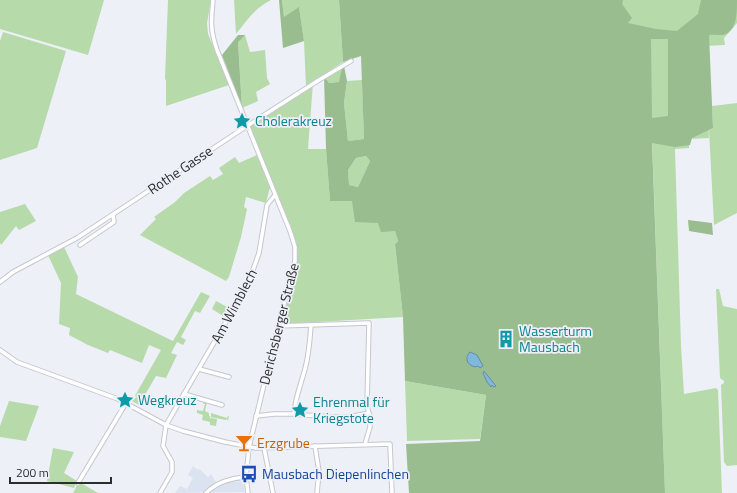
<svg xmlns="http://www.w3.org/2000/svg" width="737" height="493" viewBox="0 0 737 493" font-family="'Titillium Web',sans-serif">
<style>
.built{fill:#dce3f0}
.green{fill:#b7daab}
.forest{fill:#99bd8e;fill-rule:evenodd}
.water{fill:#7fb8da;stroke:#668ea7}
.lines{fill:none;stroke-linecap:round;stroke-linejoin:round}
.minor-casing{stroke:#c4c7ce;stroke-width:5.5}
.minor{stroke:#fff;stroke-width:3.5}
.labels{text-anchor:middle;stroke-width:3.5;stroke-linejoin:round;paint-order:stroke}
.culture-label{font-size:14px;fill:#0d838f;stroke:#edf0f7;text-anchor:start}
.street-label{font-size:14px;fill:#2c2d2f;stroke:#edf0f7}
.food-label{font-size:14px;fill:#c56008;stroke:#edf0f7;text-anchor:start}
.transit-label{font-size:14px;fill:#164399;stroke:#edf0f7;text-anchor:start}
</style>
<rect width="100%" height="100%" fill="#edf0f7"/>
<polygon class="built" points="193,466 198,470 199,469 208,477 211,474 215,481 221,484 242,481 244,487 244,492 175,493 180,486 187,489 193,478 188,475"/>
<g class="green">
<polygon points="0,0 104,0 88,55 0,29"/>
<polygon points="168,0 211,0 207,23 208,34 229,85 166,106 166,81 165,78"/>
<path d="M234 0H271C255 8 247 20 236 34Z"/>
<polygon points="282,0 339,0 343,62 306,86 304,41 299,8 284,18"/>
<polygon points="561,0 737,0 737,23 724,38 725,45 705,46 709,138 689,139 689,148 675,149 681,346 684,394 716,388 718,390 722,493 665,493 648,30"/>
<polygon points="3,32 66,51 37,148 0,160 0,41"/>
<polygon points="245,35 250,52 265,50 267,78 270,84 256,92 258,101 242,108 238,41"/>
<polygon points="342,67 340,82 329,83 325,77"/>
<polygon points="362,80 364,139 348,141 344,103 347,81"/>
<polygon points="313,83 308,149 326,149 330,201 352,201 378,223 395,231 398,241 395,244 403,317 282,324 297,264 297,245 290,225 249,126"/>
<polygon points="737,103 737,213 714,225 709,130 713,128 712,106"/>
<polygon points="257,155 270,187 266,203 246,197 244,207 247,209 241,237 229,277 226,281 140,235 156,219 154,217 175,202 184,193 210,176 213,180 223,174 219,168 235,157 239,163"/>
<polygon points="366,156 370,161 358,187 349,185 348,170 356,158"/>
<polygon points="25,204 36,221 19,230 16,226 1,245 0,243 0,212"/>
<polygon points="64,247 78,277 76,294 173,341 201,292 210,296 200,313 195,311 181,337 186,340 183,345 177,342 171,353 177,355 166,378 156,376 139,405 132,401 161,350 149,345 142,363 110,350 108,353 88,345 69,335 70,328 59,324 61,283 48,255"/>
<polygon points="716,289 719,289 723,306 737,309 737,465 727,466 724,462 721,385 724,383 724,381 720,378"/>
<polygon points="216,301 231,309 228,315 227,314 225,317 212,309"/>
<polygon points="405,381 486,395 480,439 407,441"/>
<polygon points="9,401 39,406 26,441 0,437 0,426"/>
<polygon points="204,402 207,402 205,411 209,413 209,416 211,417 211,413 227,418 228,416 229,416 228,421 227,419 226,420 210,417 210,419 211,418 217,419 216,426 210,425 210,422 202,420 203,415 197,413 197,410 203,411 205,404 203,404"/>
<polygon points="53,448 74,452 64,473 77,481 74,488 47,481"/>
<polygon points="79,482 98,493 73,493"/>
</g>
<g class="forest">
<polygon points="279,0 282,0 284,17 299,7 304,41 283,48"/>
<path d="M339 0H623L622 4 632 18 628 23 656 29 677 31 698 14 701 0H737C737 12 737 29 726 34 721 36 714 34 709 35L713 128 692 138 690 145 675 147 652 143 665 493H409L406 444 480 441 486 395 405 381 403 317 395 244 398 241 395 231 381 232 378 223 355 222 352 201H330L326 149 324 76 329 83 339 82 342 67 344 66 347 81 344 103 348 141 364 139 361 56 343 62ZM651 39H668V116L652 118ZM366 156 370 161 358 187 349 185 348 170 356 158Z"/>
<polygon points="238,35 245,35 238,42 242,108 222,55"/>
<polygon points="688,220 712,223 713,235 689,231"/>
</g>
<g class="water">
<path d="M470 352 477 355 483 366 480 368 478 366 475 367C467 365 464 358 470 352Z"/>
<polygon points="484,371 496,386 494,387 492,385 491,387 487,382 483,373"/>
</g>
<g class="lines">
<g class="minor-casing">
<g id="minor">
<path d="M213 0C211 21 210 30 217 50L290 231 295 247V261L273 347 249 447 246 477 248 493"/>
<polyline points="80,245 114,222 113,215"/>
<polyline points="0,282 13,272 77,238 247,126 319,80 351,61"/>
<polyline points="278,326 369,323 367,405 370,419 370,427 365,444"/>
<polyline points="0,350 17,362 118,399 166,425 183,431 225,442 256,448 390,444 392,493"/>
<polyline points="199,369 229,377"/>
<polyline points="184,394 222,405"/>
<path d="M294 414C295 398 301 384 305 369 309 354 310 340 311 325"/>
<polyline points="256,416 274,414 294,414 329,417 349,417 369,413"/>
<polyline points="315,446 319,472 317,493"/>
<polyline points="264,448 273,493"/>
<polyline points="78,483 126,403"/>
<polyline points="160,493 172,472 172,462 163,446 166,425 248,284 259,253 267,205 275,195"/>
<path d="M206 493C217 482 231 478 246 477"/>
</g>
</g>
<use href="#minor" class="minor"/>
</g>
<defs>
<g id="sight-bare" transform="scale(1.38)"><path d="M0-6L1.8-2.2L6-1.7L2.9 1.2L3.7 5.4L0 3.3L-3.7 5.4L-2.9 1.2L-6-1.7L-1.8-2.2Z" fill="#0f9aa8" stroke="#edf0f7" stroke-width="2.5" paint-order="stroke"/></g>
<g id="building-bare" transform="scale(1.38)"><path d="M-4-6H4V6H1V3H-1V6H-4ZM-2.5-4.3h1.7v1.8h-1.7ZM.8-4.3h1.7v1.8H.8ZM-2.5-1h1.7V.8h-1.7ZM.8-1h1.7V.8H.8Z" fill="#0f9aa8" stroke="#edf0f7" stroke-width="2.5" paint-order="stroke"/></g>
<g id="bar-bare" transform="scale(1.38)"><path d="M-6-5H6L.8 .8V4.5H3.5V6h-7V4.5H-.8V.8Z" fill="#e8710a" stroke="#edf0f7" stroke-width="2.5" paint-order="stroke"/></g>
<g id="bus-bare" transform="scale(1.38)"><path d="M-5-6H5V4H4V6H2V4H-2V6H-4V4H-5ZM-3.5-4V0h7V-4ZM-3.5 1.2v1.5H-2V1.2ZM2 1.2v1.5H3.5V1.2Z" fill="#1a4fb4" stroke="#edf0f7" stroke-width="2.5" paint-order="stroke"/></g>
</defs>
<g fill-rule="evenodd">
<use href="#sight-bare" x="242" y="121"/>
<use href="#building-bare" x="506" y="339"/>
<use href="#sight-bare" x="125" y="400"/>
<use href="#sight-bare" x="300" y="410"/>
<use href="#bar-bare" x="244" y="443"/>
<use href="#bus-bare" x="249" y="474"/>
</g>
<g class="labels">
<g class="culture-label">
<text x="255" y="126">Cholerakreuz</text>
<text x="519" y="336">Wasserturm<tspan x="519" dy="16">Mausbach</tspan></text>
<text x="138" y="405">Wegkreuz</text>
<text x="313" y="407">Ehrenmal für<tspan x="313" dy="16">Kriegstote</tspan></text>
</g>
<g class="street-label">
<text transform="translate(180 170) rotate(-34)" y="5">Rothe Gasse</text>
<text transform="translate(234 306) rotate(-62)" y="5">Am Wimblech</text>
<text transform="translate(279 324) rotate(-76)" y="5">Derichsberger Straße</text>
</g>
<g class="food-label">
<text x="257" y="448">Erzgrube</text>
</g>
<g class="transit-label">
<text x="262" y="479">Mausbach Diepenlinchen</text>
</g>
</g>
<path d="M10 477v6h101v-6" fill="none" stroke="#2c2d2f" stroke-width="2"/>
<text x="16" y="477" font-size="12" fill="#2c2d2f" stroke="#edf0f7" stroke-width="3" paint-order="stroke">200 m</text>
</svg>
